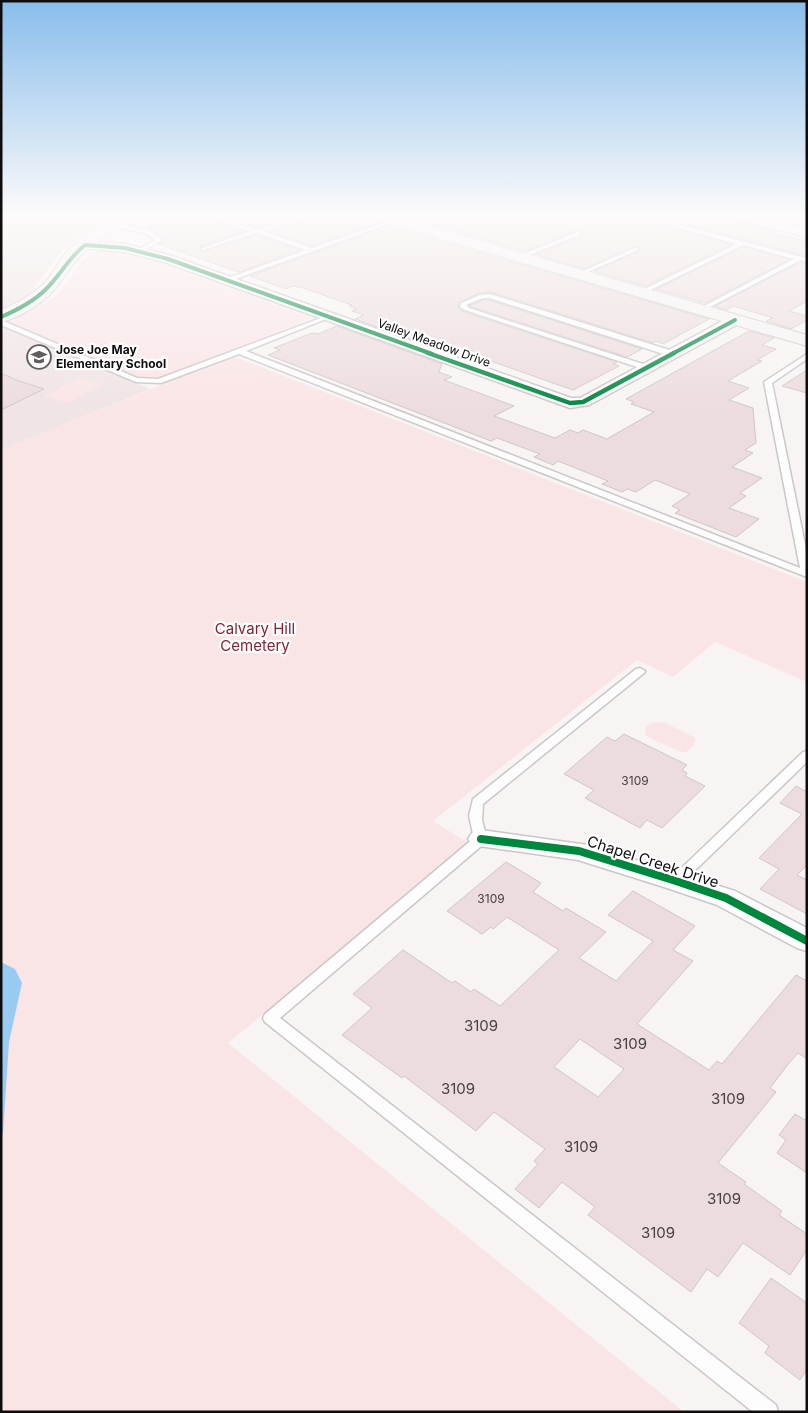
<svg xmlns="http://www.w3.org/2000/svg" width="808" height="1413" viewBox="0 0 808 1413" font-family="Inter,sans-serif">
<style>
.built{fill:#f0e4e5}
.green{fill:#fae5e6}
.water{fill:#99cbf2}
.building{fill:#eddcdd;stroke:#cbc8c8;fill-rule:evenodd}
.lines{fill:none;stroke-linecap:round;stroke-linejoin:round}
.lane-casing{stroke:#cac7c7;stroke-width:3}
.street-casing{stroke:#cac7c7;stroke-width:3}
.secondary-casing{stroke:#cac7c7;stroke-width:2}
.lane{fill:#fefdfd;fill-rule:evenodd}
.street{fill:#fefdfd;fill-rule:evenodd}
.secondary{fill:#f6f3f3;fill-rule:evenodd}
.cycleway-far2-casing{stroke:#fff;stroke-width:5.5}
.cycleway-far1-casing{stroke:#fff;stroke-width:7}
.cycleway-casing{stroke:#fff;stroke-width:11}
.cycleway-far2{stroke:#00873e;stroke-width:4}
.cycleway-far1{stroke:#00873e;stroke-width:4.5}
.cycleway{stroke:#00873e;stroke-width:8}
.labels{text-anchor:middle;stroke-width:4.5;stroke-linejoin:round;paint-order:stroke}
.far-street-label{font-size:12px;fill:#0f0c0d;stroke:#fff}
.far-poi-label{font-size:12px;font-weight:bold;fill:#0f0c0d;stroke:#fff;text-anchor:start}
.number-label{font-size:12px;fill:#464041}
.park-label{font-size:15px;fill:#892034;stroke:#fff}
.street-label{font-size:15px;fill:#0f0c0d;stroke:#fff}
.near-number-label{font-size:15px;fill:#464041}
</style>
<rect width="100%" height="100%" fill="#f8f4f4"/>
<g class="built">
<polygon points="1,213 134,213 99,227 82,235 60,253 31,292 1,309"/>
<polygon points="1,325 2,325 150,389 1,450"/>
</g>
<g class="green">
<path d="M101 250 138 255 313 318 169 376 141 379 7 321C27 313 49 304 64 287 78 271 78 256 101 250Z"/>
<polygon points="227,358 238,358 807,582 807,682 715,642 673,677 637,660 433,821 470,844 228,1043 684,1412 1,1412 1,450"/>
<polygon points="81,377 103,384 67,403 44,396"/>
<polygon points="657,722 665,723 695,738 694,745 686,752 681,752 650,738 645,734 646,726 651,723"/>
</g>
<polygon class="water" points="1,962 15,969 22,983 9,1042 3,1133 1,1134"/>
<g class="building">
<polygon points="182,213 194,213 245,231 201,246 201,252 257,235 300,250 239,272 229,269 159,244 165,241 164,238 147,228 154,226 147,224"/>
<polygon points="232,213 303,213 267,226 256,227 223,216"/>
<polygon points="318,213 359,213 362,218 379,223 312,246 269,231"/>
<polygon points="393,213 434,213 417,220"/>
<polygon points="451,213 621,213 732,244 645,286 594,271 641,251 640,247 634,246 584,269 535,254 581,237 582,233 579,230 525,251 428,223"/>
<polygon points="643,213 720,213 723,217 777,231 773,233 807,241 807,256"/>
<polygon points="751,213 807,213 807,217 792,223"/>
<polygon points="389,226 709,319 663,344 656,341 653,343 491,292 479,293 459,303 458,308 464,312 617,362 613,364 619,366 573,390 448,346 446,352 355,319 364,315 352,311 357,309 349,306 352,305 303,288 293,286 286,289 250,276"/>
<polygon points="743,247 789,260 705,303 656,289"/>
<polygon points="801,262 807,264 807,301 789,311 807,316 807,320 791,329 766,321 773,318 733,306 726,310 715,306"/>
<polygon points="483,300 489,300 642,349 627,357 469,306"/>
<polygon points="337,326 442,364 439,372 452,377 444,380 514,406 494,416 555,438 570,430 578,433 583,430 607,439 654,412 631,404 634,402 626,399 749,331 774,338 762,345 776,349 757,360 762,361 728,381 749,388 729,400 753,408 756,443 745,450 753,453 732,467 762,478 740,493 746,496 729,508 759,519 736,537 675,513 680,510 672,506 690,494 655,480 636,492 627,489 622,492 602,484 608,481 558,461 553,465 534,457 540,454 497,438 491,441 268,355 280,350 274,348 312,333 318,334"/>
<polygon points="807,370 807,393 782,386"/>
<polygon points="1,373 16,380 44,389 1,410"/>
<polygon points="624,734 687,765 682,770 687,773 685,776 705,786 662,828 647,820 640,828 585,798 594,790 564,774 607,737 615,741"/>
<polygon points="796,786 807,792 807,865 797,875 807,880 807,914 760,889 779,869 759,858 802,814 780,803"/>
<path d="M506 862 541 883 533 892 563 911 566 908 606 932 579 958 616 981 653 941 608 915 633 891 695 926 673 950 693 961 637 1024 709 1070 717 1061 722 1064 796 975 807 981V1059L798 1053 789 1063 770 1088 776 1092 718 1163 746 1182 744 1184 782 1211 779 1215 807 1234V1250L790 1275 743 1243 718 1277 707 1269 691 1292 588 1215 595 1207 562 1182 539 1208 515 1189 538 1164 534 1161 545 1149 494 1112 476 1131 404 1076 402 1078 342 1035 372 1008 353 994 403 950 452 983 455 981 471 992 474 989 500 1006 559 950 507 917 493 929 491 927 482 934 447 911ZM580 1039 624 1069 598 1097 554 1067Z"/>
<polygon points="795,1114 807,1121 807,1173 777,1153 786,1140 779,1135"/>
<polygon points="771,1278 807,1303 807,1369 800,1380 765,1353 769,1346 739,1323"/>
</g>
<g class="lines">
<g class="lane-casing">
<g id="lane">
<path d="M199 213C219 213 236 226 256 229 267 231 298 213 316 213L263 231 312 248 392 220 397 221 227 282 225 281V279L306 250 257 233 202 250V248L251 231Z"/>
<polygon points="440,213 449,213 413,227 408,226"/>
<polygon points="623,213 634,213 802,257 807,258 807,262 801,260 702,311 698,311 698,309 794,259 743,245 642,294 638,294 638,292 737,244"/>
<polygon points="117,224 148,230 163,240 141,252 137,252 137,250 156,240 144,233 115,227 115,225"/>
<polygon points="578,232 580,233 580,235 521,258 516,257"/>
<polygon points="635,248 640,249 581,275 576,274"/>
<polygon points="490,294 676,352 677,354 670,356 489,298 483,298 466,305 469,308 649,366 649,370 646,370 465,310 460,307 461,303 480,295"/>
<polygon points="326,316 331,317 246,351 800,568 764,382 807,354 807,359 772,383 807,554 807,577 239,354 161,383 136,382 1,325 1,320 137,378 158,379"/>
<polygon points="640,668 645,671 644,673 483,804 482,820 487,839 486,842 280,1018 776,1405 778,1412 753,1412 265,1022 263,1018 265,1014 474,838 469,816 473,799 636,669"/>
<polygon points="807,751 807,762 681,884 671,884 669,881 671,878 803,752"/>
</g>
</g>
<g class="street-casing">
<g id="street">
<polygon points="722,213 742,213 807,229 807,237 723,215"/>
<polygon points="85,241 125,244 172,256 571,398 580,398 730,317 740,317 742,320 740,323 589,405 570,408 164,262 125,252 81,248 79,245"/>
<polygon points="481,830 588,845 735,891 807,928 807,951 797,948 717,905 667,888 578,860 472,845 468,839 472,833"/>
</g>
</g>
<g class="secondary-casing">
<g id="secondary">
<path d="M136 213H157L155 216C131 225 105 233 86 251 74 260 68 273 59 284 46 302 22 317 1 322V310C17 303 34 294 46 281 55 270 61 257 71 247 90 231 113 222 136 213Z"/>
<polygon points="361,213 385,213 807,335 807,346 363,216"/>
</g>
</g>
<use href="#lane" class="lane"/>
<use href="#street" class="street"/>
<use href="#secondary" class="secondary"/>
<g class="cycleway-far2-casing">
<g id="cycleway-far2">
<path d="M1 317C17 310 33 302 45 290 60 276 69 257 85 245L125 248 168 259 432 354"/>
<polyline points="672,354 735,320"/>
</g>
</g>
<g class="cycleway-far1-casing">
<polyline id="cycleway-far1" points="428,353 570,403 583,402 674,353"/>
</g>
<g class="cycleway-casing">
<polyline id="cycleway" points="481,839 579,851 676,881 726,898 807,941"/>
</g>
<use href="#cycleway-far2" class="cycleway-far2"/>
<use href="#cycleway-far1" class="cycleway-far1"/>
<use href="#cycleway" class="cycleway"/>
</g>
<linearGradient id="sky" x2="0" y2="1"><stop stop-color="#88bdec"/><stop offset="0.52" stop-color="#fcfafa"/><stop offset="1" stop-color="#fcfafa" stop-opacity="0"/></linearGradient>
<rect width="808" height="411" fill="url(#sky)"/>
<defs>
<g id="school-ring" transform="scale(1.25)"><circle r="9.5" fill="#fff" stroke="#615d5e" stroke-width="1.5"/><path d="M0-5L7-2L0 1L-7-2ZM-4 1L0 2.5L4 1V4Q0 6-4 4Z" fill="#615d5e"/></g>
</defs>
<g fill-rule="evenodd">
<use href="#school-ring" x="39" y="357"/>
</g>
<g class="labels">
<g class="far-street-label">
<text transform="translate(434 343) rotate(20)" y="4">Valley Meadow Drive</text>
</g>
<g class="far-poi-label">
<text x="56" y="354">Jose Joe May<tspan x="56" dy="14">Elementary School</tspan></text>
</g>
<g class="number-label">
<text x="635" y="785">3109</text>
<text x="491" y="903">3109</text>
</g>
<g class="park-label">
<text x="255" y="634">Calvary Hill<tspan x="255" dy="17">Cemetery</tspan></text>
</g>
<g class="street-label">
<text transform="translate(653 862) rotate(18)" y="5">Chapel Creek Drive</text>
</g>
<g class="near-number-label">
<text x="481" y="1031">3109</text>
<text x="630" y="1049">3109</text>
<text x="458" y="1094">3109</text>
<text x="728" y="1104">3109</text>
<text x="581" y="1152">3109</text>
<text x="724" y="1204">3109</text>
<text x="658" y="1238">3109</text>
</g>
</g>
<rect width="808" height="1413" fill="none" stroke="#0f0c0d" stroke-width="5"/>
</svg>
